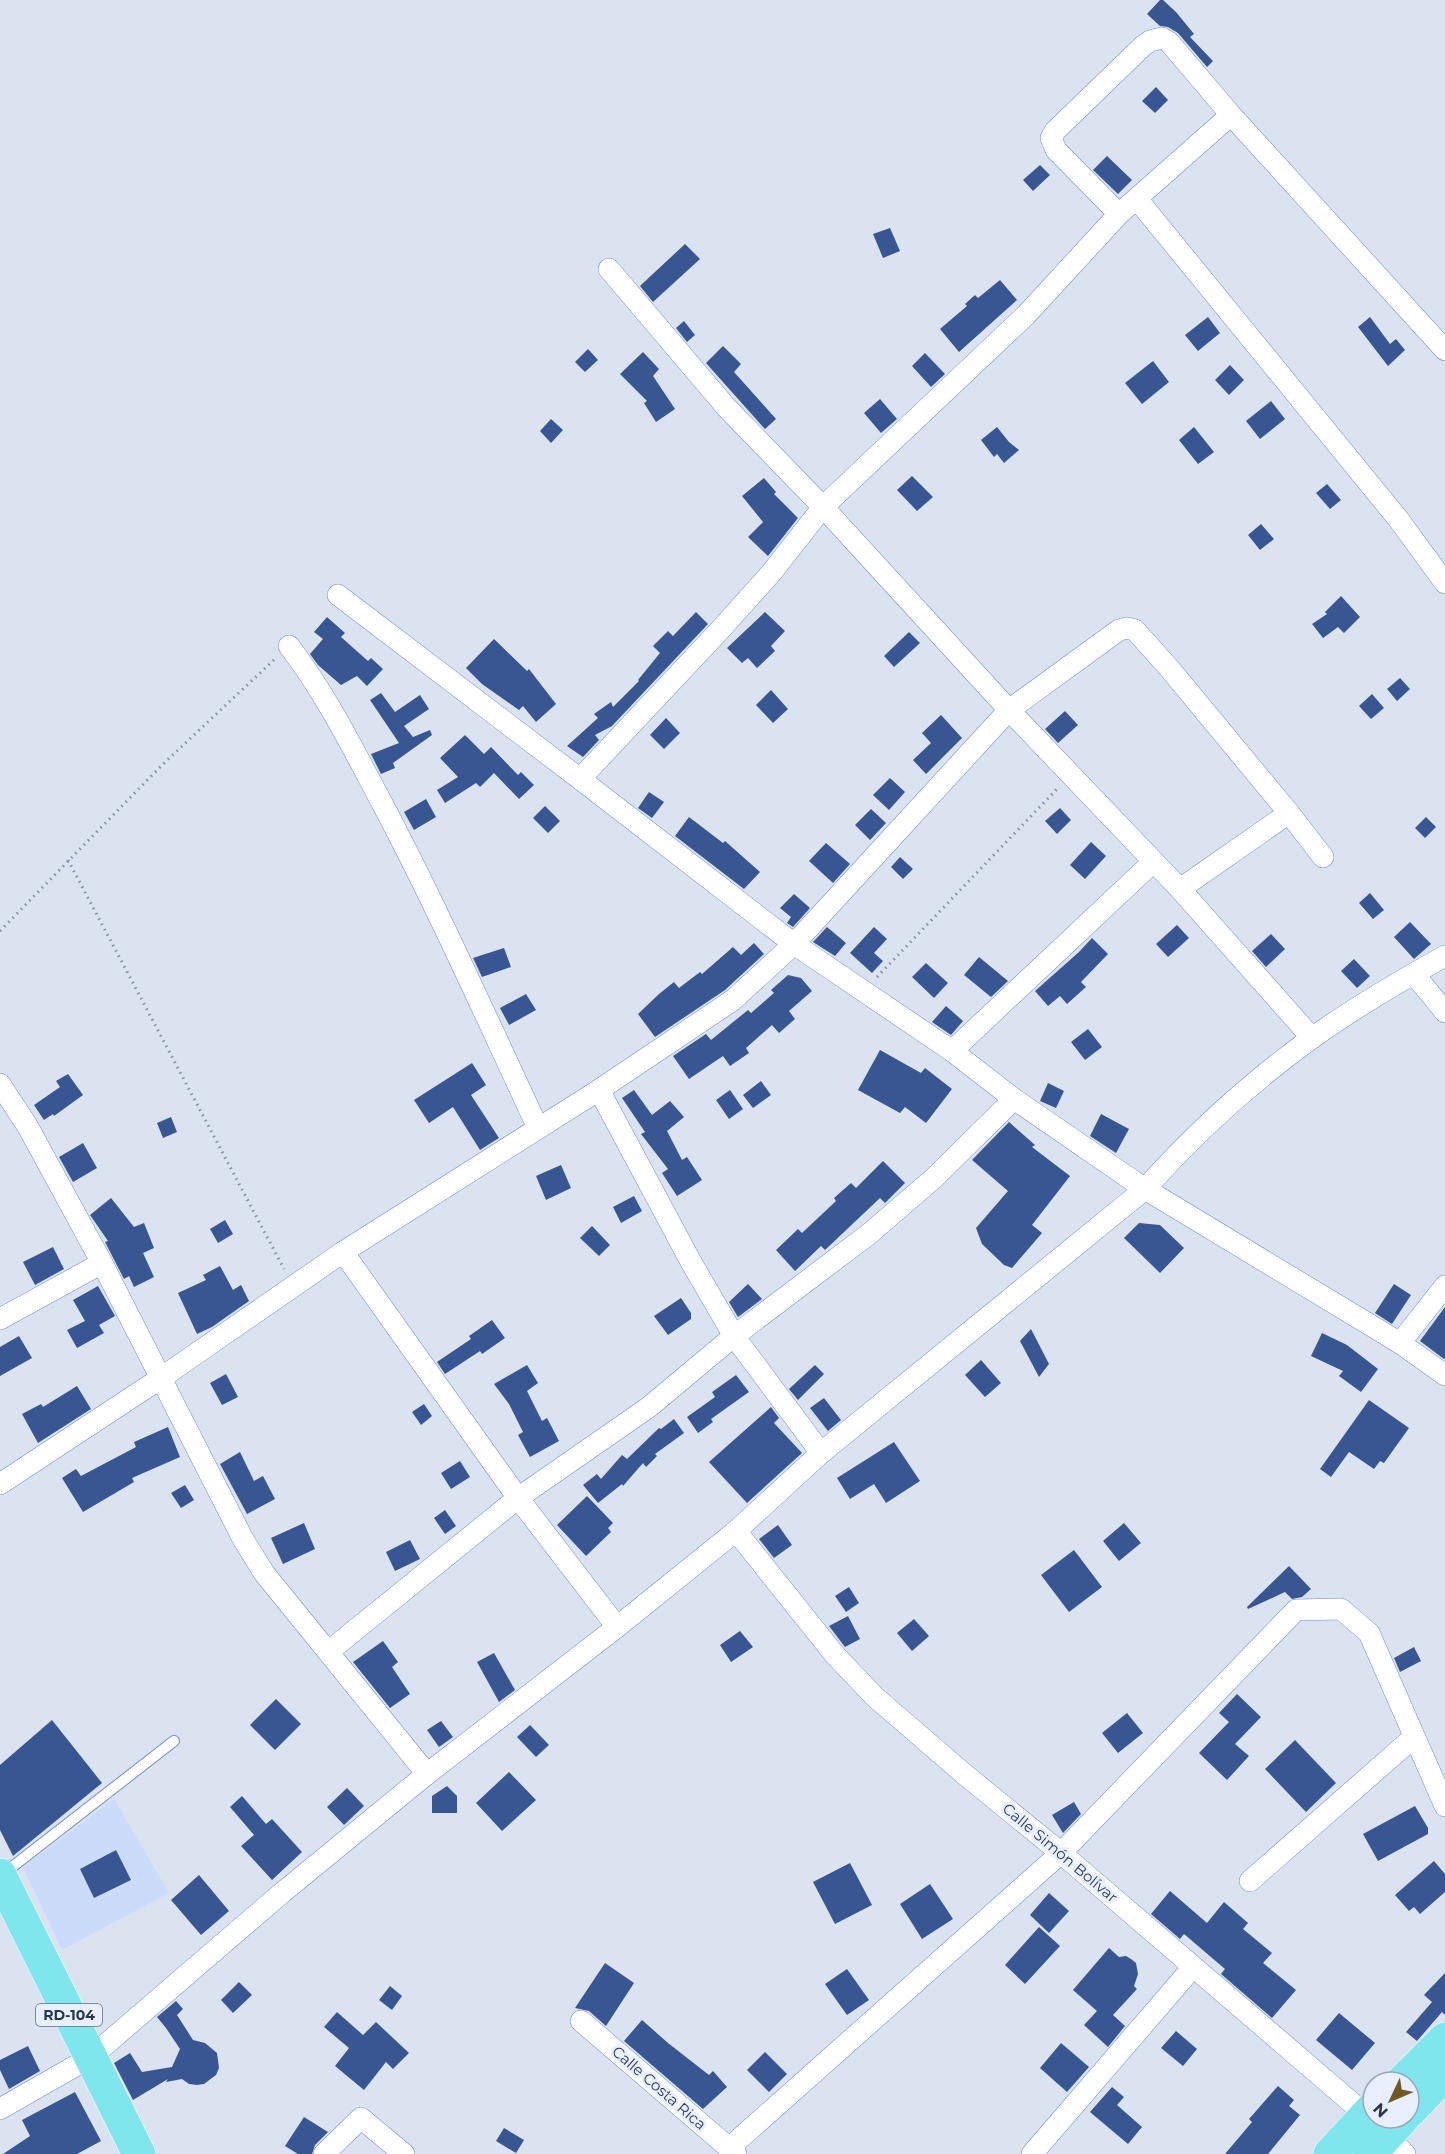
<svg xmlns="http://www.w3.org/2000/svg" width="1445" height="2154" viewBox="0 0 1445 2154" font-family="Montserrat,sans-serif">
<style>
.built{fill:#cbdcfa}
.building{fill:#385692}
.lines{fill:none;stroke-linecap:round;stroke-linejoin:round}
.lane-casing{stroke:#6e8fd1;stroke-width:12}
.street-casing{stroke:#6e8fd1;stroke-width:22}
.primary-casing{stroke:#fff;stroke-width:34}
.path{stroke:#848fa4;stroke-width:3;stroke-dasharray:1.5 4.5;stroke-linecap:butt}
.lane{stroke:#fff;stroke-width:10}
.street{stroke:#fff;stroke-width:21}
.primary{stroke:#7fe6ee;stroke-width:33}
.labels{text-anchor:middle;stroke-width:6;stroke-linejoin:round;paint-order:stroke}
.shield{fill:#e8f0ff;stroke:#626e87;stroke-width:1.5}
.shield-label{font-size:14px;font-weight:bold;fill:#293753}
.street-label{font-size:15px;fill:#293753;stroke:#e8f0ff}
</style>
<rect width="100%" height="100%" fill="#dbe3f1"/>
<polygon class="built" points="114,1799 169,1893 62,1950 23,1867"/>
<g class="building">
<polygon points="1160,0 1163,0 1176,12 1194,34 1190,37 1213,61 1207,67 1178,33 1168,27 1160,26 1147,14"/>
<polygon points="1156,87 1168,100 1155,113 1142,101"/>
<polygon points="1107,156 1132,180 1118,194 1093,170"/>
<polygon points="1040,165 1050,175 1033,191 1023,180"/>
<polygon points="890,228 900,251 883,258 873,234"/>
<polygon points="685,244 700,259 653,302 640,286"/>
<polygon points="1000,280 1017,300 959,352 940,329 967,306 965,304 975,295 978,298"/>
<polygon points="1208,317 1220,333 1198,351 1185,335"/>
<polygon points="1370,317 1390,344 1396,339 1405,350 1388,366 1358,327"/>
<polygon points="684,321 695,335 687,342 676,328"/>
<polygon points="723,346 741,364 734,372 776,419 765,429 706,363"/>
<polygon points="588,349 598,360 585,372 575,362"/>
<polygon points="643,352 659,369 653,376 675,409 656,422 644,403 647,401 620,374"/>
<polygon points="925,353 945,374 931,387 912,366"/>
<polygon points="1153,361 1169,382 1142,404 1125,383"/>
<polygon points="1230,365 1244,380 1229,395 1215,380"/>
<polygon points="880,399 897,419 881,433 864,413"/>
<polygon points="1271,401 1285,419 1260,439 1246,421"/>
<polygon points="551,419 563,430 551,443 540,431"/>
<polygon points="997,427 1009,442 1019,450 1004,463 997,454 994,457 981,440"/>
<polygon points="1194,427 1214,452 1198,464 1179,440"/>
<polygon points="912,476 933,497 917,511 897,490"/>
<polygon points="764,478 776,492 774,494 798,518 768,556 748,537 763,522 742,496"/>
<polygon points="1327,484 1341,500 1330,509 1316,493"/>
<polygon points="1261,524 1274,539 1260,550 1248,535"/>
<polygon points="1341,596 1360,617 1344,633 1338,627 1323,638 1312,624 1327,614 1325,612"/>
<polygon points="696,612 708,624 612,726 595,735 599,740 583,757 567,746 598,718 594,714 611,702 613,707 639,681 638,680 660,653 653,646 668,631 673,636"/>
<polygon points="765,612 785,631 771,646 775,651 757,668 748,658 742,663 727,648"/>
<polygon points="327,617 345,633 341,637 368,661 371,658 383,669 367,686 357,676 341,685 318,665 310,654 323,639 314,632"/>
<polygon points="909,632 920,643 894,667 884,656"/>
<polygon points="494,639 527,671 529,669 556,704 536,722 523,706 519,710 482,684 466,668"/>
<polygon points="1400,678 1410,689 1397,701 1387,689"/>
<polygon points="771,690 788,709 773,723 756,705"/>
<polygon points="381,693 395,712 420,695 429,709 404,726 413,737 430,730 432,735 393,763 395,768 381,774 371,754 399,743 370,700"/>
<polygon points="1372,694 1384,708 1371,719 1359,706"/>
<polygon points="1065,711 1078,725 1058,743 1045,729"/>
<polygon points="941,715 962,738 926,774 913,760 931,743 922,733"/>
<polygon points="666,718 680,733 664,749 650,735"/>
<polygon points="465,735 484,754 491,747 518,775 521,772 534,785 519,799 494,773 480,787 476,783 445,803 437,790 458,777 440,758"/>
<polygon points="890,778 905,792 889,810 873,795"/>
<polygon points="649,792 664,802 652,818 638,808"/>
<polygon points="426,799 436,817 414,830 404,812"/>
<polygon points="545,806 560,821 548,833 533,818"/>
<polygon points="1060,808 1071,820 1057,834 1045,821"/>
<polygon points="871,809 886,823 870,840 855,825"/>
<polygon points="689,817 723,843 725,841 760,872 744,889 675,836"/>
<polygon points="1426,817 1436,827 1425,838 1415,828"/>
<polygon points="1091,842 1106,856 1085,879 1070,865"/>
<polygon points="826,843 850,864 833,883 809,861"/>
<polygon points="900,857 913,869 903,879 891,867"/>
<polygon points="1370,893 1384,910 1373,919 1359,903"/>
<polygon points="794,894 810,908 793,927 787,923 791,917 780,908"/>
<polygon points="1410,922 1431,944 1414,959 1394,937"/>
<polygon points="1177,925 1189,938 1168,957 1156,944"/>
<polygon points="827,927 846,943 835,956 813,942"/>
<polygon points="874,927 887,939 874,953 883,961 872,973 850,953"/>
<polygon points="1271,934 1285,949 1266,967 1252,951"/>
<polygon points="1092,938 1108,954 1081,982 1086,987 1067,1004 1060,996 1048,1006 1035,991 1079,952"/>
<polygon points="754,943 764,954 725,990 655,1037 638,1014 659,994 674,982 679,988 700,972 702,974 733,947 741,955"/>
<polygon points="504,948 511,967 482,977 473,958"/>
<polygon points="979,957 1008,981 991,997 964,975"/>
<polygon points="1354,959 1370,976 1357,988 1341,971"/>
<polygon points="926,963 948,983 934,998 912,977"/>
<polygon points="788,975 801,978 812,991 789,1011 795,1019 779,1033 772,1025 746,1048 749,1053 730,1066 723,1056 689,1079 673,1056 706,1034 711,1040 748,1010 751,1013 774,993 771,990"/>
<polygon points="526,994 536,1010 509,1025 500,1008"/>
<polygon points="946,1006 963,1021 951,1035 932,1022"/>
<polygon points="1088,1029 1102,1047 1085,1060 1071,1042"/>
<polygon points="880,1050 921,1073 925,1068 952,1089 926,1123 905,1107 900,1113 858,1090"/>
<polygon points="472,1063 486,1085 471,1095 499,1138 480,1150 453,1107 429,1123 414,1100"/>
<polygon points="68,1074 83,1095 54,1116 53,1114 44,1120 34,1105 60,1087 56,1081"/>
<polygon points="761,1081 771,1095 753,1108 743,1095"/>
<polygon points="1048,1083 1064,1091 1056,1108 1040,1101"/>
<polygon points="634,1090 652,1115 670,1101 684,1117 667,1131 682,1160 687,1157 702,1180 677,1196 662,1173 668,1169 641,1134 645,1132 622,1098"/>
<polygon points="730,1090 743,1109 729,1119 716,1100"/>
<polygon points="1101,1114 1129,1129 1116,1153 1090,1136"/>
<polygon points="171,1117 177,1132 163,1138 157,1123"/>
<polygon points="1009,1122 1035,1145 1032,1147 1070,1176 1032,1225 1042,1233 1012,1268 1004,1265 982,1244 976,1228 1008,1191 972,1160"/>
<polygon points="83,1143 97,1168 73,1182 59,1157"/>
<polygon points="883,1161 905,1183 885,1203 880,1198 825,1250 821,1246 795,1271 776,1250 798,1229 802,1233 836,1201 834,1198 851,1183 856,1188"/>
<polygon points="561,1165 571,1188 546,1200 536,1176"/>
<polygon points="634,1196 642,1211 621,1223 613,1207"/>
<polygon points="111,1198 134,1227 144,1223 154,1248 143,1253 154,1277 134,1287 129,1276 124,1279 105,1242 108,1241 90,1215"/>
<polygon points="225,1220 233,1234 218,1243 210,1229"/>
<polygon points="1139,1223 1160,1225 1184,1248 1160,1273 1124,1238"/>
<polygon points="592,1226 610,1245 599,1256 580,1238"/>
<polygon points="53,1247 64,1269 35,1285 23,1262"/>
<polygon points="220,1266 233,1290 241,1285 249,1301 212,1327 197,1334 178,1293 206,1280 203,1275"/>
<polygon points="748,1284 762,1299 738,1317 729,1302"/>
<polygon points="1394,1284 1411,1295 1392,1324 1375,1313"/>
<polygon points="98,1286 115,1316 99,1325 104,1333 77,1348 67,1330 85,1321 73,1300"/>
<polygon points="681,1298 691,1313 691,1319 668,1335 654,1316"/>
<polygon points="1445,1307 1445,1358 1444,1359 1420,1341"/>
<polygon points="492,1320 505,1338 482,1354 480,1351 445,1374 437,1362 471,1339 469,1336"/>
<polygon points="1031,1329 1049,1364 1039,1377 1020,1341"/>
<polygon points="1322,1333 1347,1345 1378,1369 1361,1392 1339,1376 1343,1371 1311,1356"/>
<polygon points="19,1336 32,1358 0,1376 0,1347"/>
<polygon points="981,1360 1001,1383 985,1397 965,1375"/>
<polygon points="527,1365 538,1383 527,1391 542,1421 547,1418 559,1441 530,1457 518,1435 523,1432 509,1404 494,1384"/>
<polygon points="815,1365 824,1374 798,1400 789,1389"/>
<polygon points="226,1374 238,1397 222,1405 210,1383"/>
<polygon points="736,1375 749,1392 711,1419 713,1422 698,1433 687,1417 715,1397 712,1392"/>
<polygon points="77,1386 91,1409 38,1443 22,1414 41,1404 43,1407"/>
<polygon points="824,1398 841,1420 828,1431 810,1408"/>
<polygon points="1369,1400 1409,1428 1384,1463 1380,1461 1374,1469 1349,1452 1331,1477 1320,1469"/>
<polygon points="424,1404 432,1416 421,1425 412,1412"/>
<polygon points="771,1407 779,1418 774,1423 802,1453 747,1503 709,1462"/>
<polygon points="674,1419 684,1433 655,1454 657,1456 646,1467 643,1463 623,1486 622,1484 598,1503 583,1485 597,1474 601,1479 622,1455 627,1459 659,1428 661,1429"/>
<polygon points="168,1427 180,1457 132,1478 134,1482 83,1512 62,1478 76,1469 81,1476 136,1447 134,1442"/>
<polygon points="894,1442 920,1481 886,1503 874,1484 850,1499 837,1478"/>
<polygon points="240,1452 254,1481 263,1476 275,1499 247,1514 220,1464"/>
<polygon points="460,1461 470,1477 451,1489 441,1473"/>
<polygon points="185,1485 194,1500 181,1508 171,1493"/>
<polygon points="587,1496 613,1523 608,1528 611,1532 586,1556 557,1525"/>
<polygon points="445,1510 456,1526 445,1534 434,1518"/>
<polygon points="304,1523 315,1549 283,1564 271,1538"/>
<polygon points="1124,1523 1141,1543 1119,1561 1103,1541"/>
<polygon points="778,1525 792,1545 774,1558 759,1539"/>
<polygon points="410,1540 420,1559 395,1571 386,1552"/>
<polygon points="1074,1550 1102,1587 1069,1612 1041,1575"/>
<polygon points="1289,1566 1311,1589 1302,1597 1292,1599 1285,1592 1248,1609 1247,1607"/>
<polygon points="849,1587 859,1603 846,1612 835,1596"/>
<polygon points="848,1616 860,1639 845,1647 829,1626"/>
<polygon points="914,1619 929,1636 912,1651 897,1633"/>
<polygon points="740,1631 753,1647 731,1662 720,1645"/>
<polygon points="383,1641 398,1662 392,1667 410,1694 390,1708 353,1662"/>
<polygon points="1414,1647 1421,1661 1400,1672 1394,1658"/>
<polygon points="494,1653 515,1690 499,1702 477,1662"/>
<polygon points="1237,1694 1261,1717 1235,1744 1249,1756 1227,1780 1199,1753 1229,1722 1219,1713"/>
<polygon points="276,1699 301,1724 275,1750 250,1725"/>
<polygon points="1127,1713 1143,1733 1118,1753 1102,1733"/>
<polygon points="52,1720 102,1783 13,1856 0,1830 0,1765"/>
<polygon points="441,1721 453,1737 439,1747 427,1730"/>
<polygon points="530,1725 549,1745 536,1757 517,1737"/>
<polygon points="1295,1740 1336,1783 1306,1812 1265,1769"/>
<polygon points="509,1772 536,1800 502,1831 476,1803"/>
<polygon points="447,1786 457,1796 457,1813 432,1813 432,1796"/>
<polygon points="347,1788 364,1806 344,1825 327,1807"/>
<polygon points="242,1796 266,1824 272,1819 302,1852 272,1880 241,1846 254,1835 230,1807"/>
<polygon points="1074,1802 1081,1814 1063,1833 1052,1815"/>
<polygon points="1415,1806 1428,1828 1428,1834 1378,1861 1363,1834"/>
<polygon points="116,1850 131,1880 94,1898 80,1869"/>
<polygon points="1434,1861 1445,1874 1445,1892 1420,1914 1414,1907 1409,1911 1395,1895"/>
<polygon points="850,1863 872,1905 835,1924 813,1882"/>
<polygon points="199,1875 229,1911 201,1935 171,1900"/>
<polygon points="930,1884 953,1919 922,1939 900,1904"/>
<polygon points="1170,1891 1207,1923 1224,1902 1248,1923 1243,1929 1272,1953 1263,1963 1296,1990 1272,2018 1221,1974 1225,1969 1184,1934 1180,1939 1151,1914"/>
<polygon points="1049,1893 1069,1911 1049,1933 1030,1915"/>
<polygon points="1039,1927 1060,1946 1025,1984 1005,1965"/>
<polygon points="1109,1948 1119,1957 1126,1956 1131,1959 1136,1963 1138,1974 1134,1986 1137,1989 1113,2015 1125,2026 1108,2047 1084,2025 1097,2011 1073,1990"/>
<polygon points="605,1963 634,1983 606,2026 589,2011 575,2008"/>
<polygon points="847,1969 869,2000 847,2015 825,1984"/>
<polygon points="1445,1973 1445,2015 1442,2012 1417,2041 1406,2032 1432,2002 1424,1995"/>
<polygon points="239,1982 252,1995 233,2013 221,2000"/>
<polygon points="390,1986 402,1996 392,2010 379,2000"/>
<polygon points="176,2001 183,2009 177,2015 193,2040 205,2043 217,2053 219,2068 216,2075 204,2084 197,2085 189,2084 182,2079 166,2082 168,2079 133,2100 114,2063 130,2053 142,2072 172,2067 180,2049 166,2028 157,2017"/>
<polygon points="337,2012 363,2035 376,2022 409,2053 393,2069 386,2062 364,2090 335,2066 349,2048 324,2027"/>
<polygon points="1339,2013 1375,2043 1352,2070 1316,2040"/>
<polygon points="642,2020 668,2043 709,2075 713,2071 727,2087 703,2109 624,2041"/>
<polygon points="1176,2031 1197,2049 1183,2066 1161,2048"/>
<polygon points="1061,2043 1089,2067 1067,2092 1040,2068"/>
<polygon points="28,2046 40,2071 9,2089 0,2070 0,2060"/>
<polygon points="765,2052 787,2074 769,2092 747,2070"/>
<polygon points="1278,2086 1294,2100 1289,2106 1300,2115 1268,2154 1225,2154 1252,2122 1249,2119"/>
<polygon points="1112,2087 1124,2097 1117,2105 1142,2127 1128,2144 1090,2112"/>
<polygon points="75,2092 101,2141 77,2154 3,2154 30,2136 22,2120"/>
<polygon points="304,2117 328,2132 315,2145 312,2154 298,2154 285,2146"/>
<polygon points="504,2128 524,2140 516,2153 496,2141"/>
</g>
<g class="lines">
<g class="lane-casing">
<polyline id="lane" points="3,1874 174,1741"/>
</g>
<g class="street-casing">
<g id="street">
<polyline points="1137,199 1399,520 1445,583"/>
<polyline points="1119,214 1056,150 1051,138 1055,131 1143,46 1150,41 1162,38 1169,42 1231,115 1445,350"/>
<polyline points="609,269 726,407 823,507 1009,710 1180,889 1312,1038"/>
<polyline points="338,595 580,779 794,944 952,1051 1014,1099 1145,1189 1400,1343 1445,1375"/>
<path d="M289 646C326 694 353 749 382 803 438 909 487 1019 538 1128"/>
<polyline points="580,779 720,630 772,572 823,507 1026,315 1119,214 1231,115"/>
<polyline points="1180,889 1289,813 1323,857"/>
<polyline points="1414,974 1445,1012"/>
<polyline points="952,1051 1153,862"/>
<polyline points="0,1084 28,1127 102,1263 243,1539 264,1573 427,1774"/>
<polyline points="599,1090 691,1262 734,1336 821,1453"/>
<polyline points="343,1252 518,1498 617,1627"/>
<polyline points="0,1319 102,1263"/>
<polyline points="1400,1343 1445,1286"/>
<polyline points="0,1484 161,1378 343,1252 599,1090 733,1000 794,944 1009,710 1119,630 1127,628 1135,630 1169,668 1289,813"/>
<polyline points="736,1531 835,1655 875,1697 963,1773 1061,1853 1366,2115 1405,2154"/>
<polyline points="328,1652 518,1498 649,1407 734,1336 869,1234 934,1178 1014,1099"/>
<polyline points="1250,1881 1414,1737"/>
<polyline points="581,2021 736,2154"/>
<path d="M0 2109 91 2057 283 1892 427 1774 617 1627 736 1531 821 1453 1145 1189C1195 1133 1251 1082 1312 1038 1354 1008 1400 981 1445 956"/>
<polyline points="729,2148 1061,1853 1296,1610 1341,1609 1369,1633 1445,1806"/>
<polyline points="324,2154 361,2118 404,2154"/>
<polyline points="1032,2154 1193,1967"/>
</g>
</g>
<g class="primary-casing">
<g id="primary">
<polyline points="0,1875 139,2154"/>
<polyline points="1402,2082 1445,2039"/>
<polyline points="1409,2112 1445,2074"/>
<polyline points="1330,2154 1373,2108"/>
<polyline points="1370,2154 1403,2118"/>
</g>
</g>
<g class="path">
<polyline points="68,860 284,1269"/>
<polyline points="0,931 163,764 276,658"/>
<polyline points="877,977 1057,789"/>
</g>
<use href="#lane" class="lane"/>
<use href="#street" class="street"/>
<use href="#primary" class="primary"/>
</g>
<g class="labels">
<rect class="shield" x="36" y="2004" width="66" height="22" rx="4.5"/>
<g class="shield-label">
<text x="69" y="2020">RD-104</text>
</g>
<g class="street-label">
<text transform="translate(1060 1853) rotate(40)" y="5">Calle Simón Bolívar</text>
<text transform="translate(659 2088) rotate(41)" y="5">Calle Costa Rica</text>
</g>
</g>
<g transform="translate(1391 2100) rotate(226)"><circle r="28" fill="#e8f0ff" stroke="#9ca6ba" stroke-width="1.5"/>
<path d="M0-4.5L10 22L0 15L-10 22Z" fill="#705829"/>
<text y="-9" font-size="16" font-weight="bold" text-anchor="middle" fill="#293753">N</text>
</g>
</svg>
